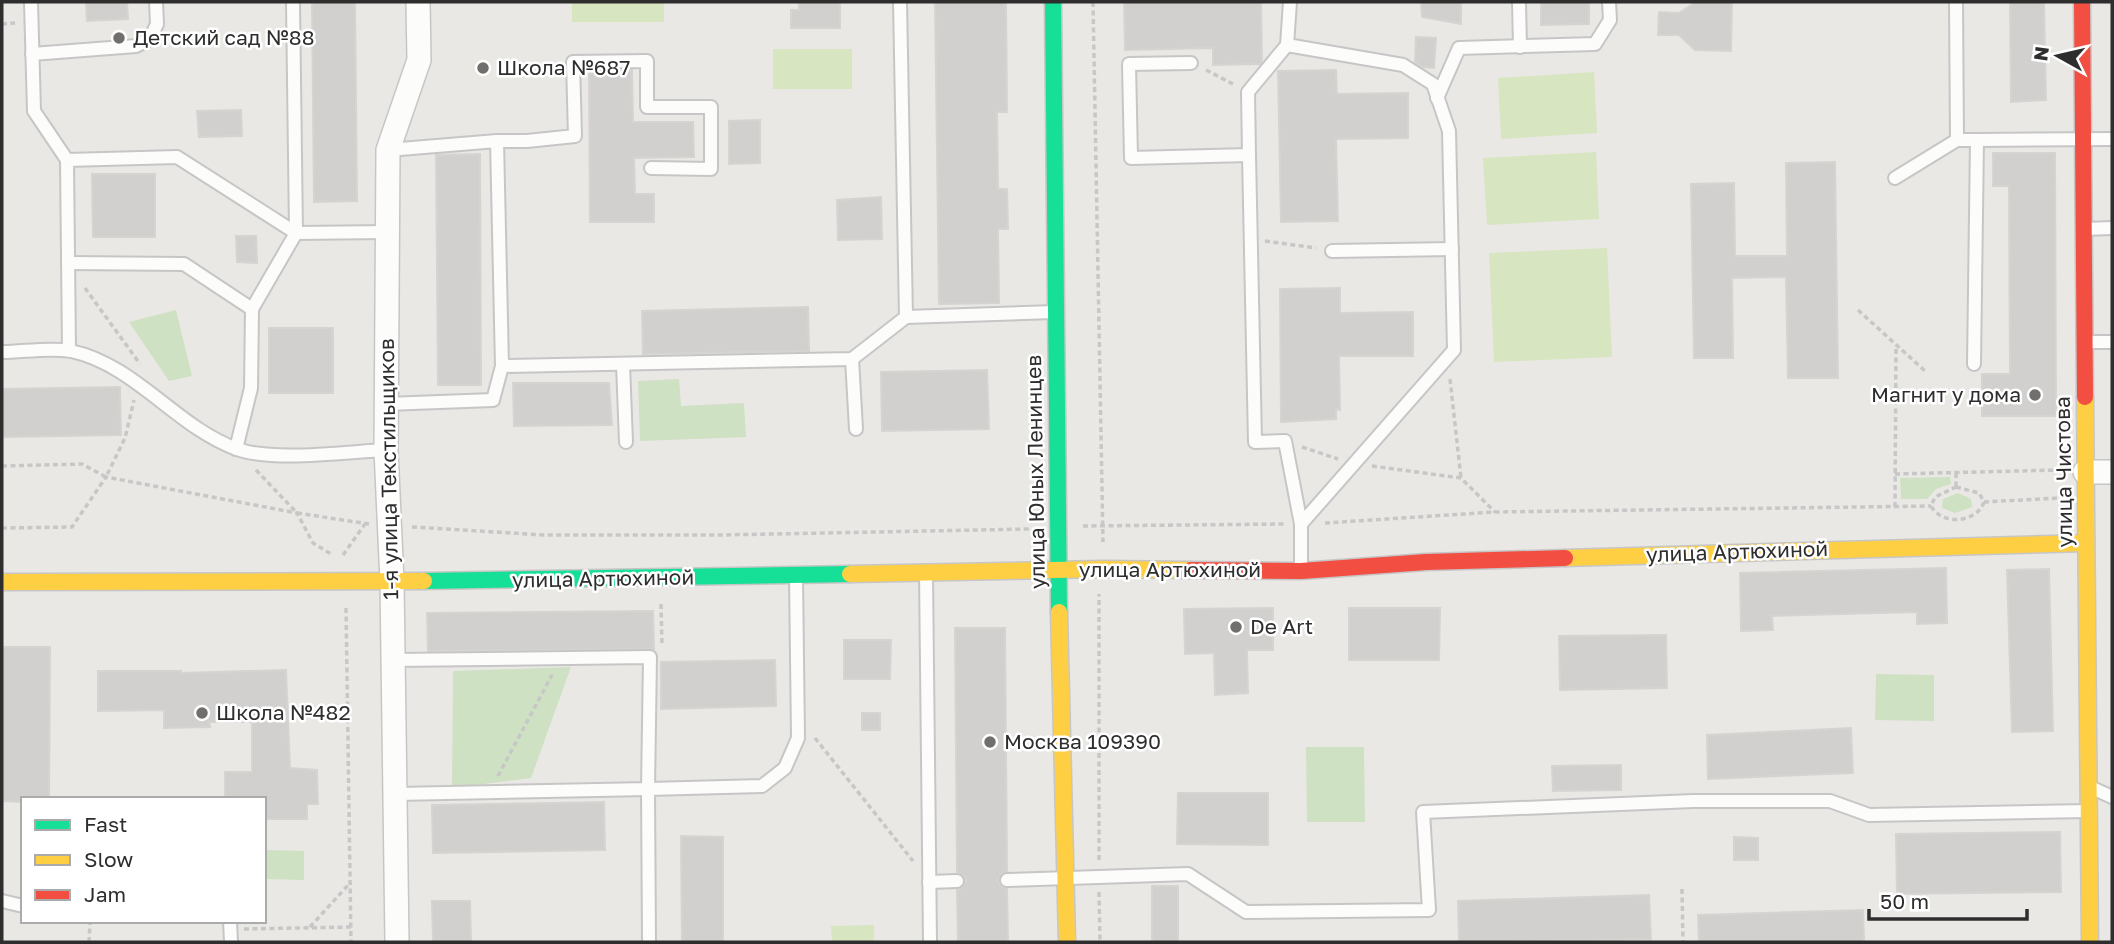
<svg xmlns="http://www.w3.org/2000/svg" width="2114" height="944" viewBox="0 0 2114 944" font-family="'Golos Text',sans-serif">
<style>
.green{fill:#cee1c2}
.pitch{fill:#d7e5c1}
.building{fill:#d2d0ce;stroke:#d6d4d1;stroke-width:2}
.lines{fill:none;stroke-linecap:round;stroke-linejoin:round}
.lane-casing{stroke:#c7c6c7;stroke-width:16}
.street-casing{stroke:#c7c6c7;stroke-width:26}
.fast-casing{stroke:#c7c6c7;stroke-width:19}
.slow-casing{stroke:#c7c6c7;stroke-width:19}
.jam-casing{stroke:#c7c6c7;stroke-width:19}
.path{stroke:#c7c7c7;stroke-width:3.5;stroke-dasharray:5 3.5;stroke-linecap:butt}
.lane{stroke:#fcfcfb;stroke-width:12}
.street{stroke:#fcfcfb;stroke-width:23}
.fast{stroke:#16e098;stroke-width:16}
.slow{stroke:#ffcf43;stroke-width:16}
.jam{stroke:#f24e42;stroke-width:16}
.poi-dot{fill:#706f6e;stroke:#fff;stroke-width:2.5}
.labels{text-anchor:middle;stroke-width:5;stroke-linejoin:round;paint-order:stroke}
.poi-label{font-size:21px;fill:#2e2e2e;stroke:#fff;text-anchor:start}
.street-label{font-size:21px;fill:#2e2e2e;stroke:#fff}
</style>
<rect width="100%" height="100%" fill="#eae8e5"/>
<g class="green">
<polygon points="176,310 192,376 169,381 129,322"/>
<polygon points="679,379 681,406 744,403 746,437 640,441 638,381"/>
<polygon points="1950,477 1951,484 1936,489 1927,499 1901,499 1900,478"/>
<polygon points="1958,493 1971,499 1972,507 1955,513 1942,508 1943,499"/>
<polygon points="571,667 531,778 452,788 453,671"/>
<polygon points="1876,674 1934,675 1934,721 1875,720"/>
<polygon points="1306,747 1364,747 1365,822 1307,822"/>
<polygon points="264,850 304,851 304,880 264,879"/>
</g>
<g class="pitch">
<rect x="572" y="2" width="92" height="20"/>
<rect x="773" y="49" width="79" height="40"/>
<polygon points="1594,72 1597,133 1501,139 1498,78"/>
<polygon points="1596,152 1599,219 1487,225 1483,158"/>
<polygon points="1607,248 1612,357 1494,362 1489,253"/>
<polygon points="874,925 874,942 832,942 831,926"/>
</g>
<g class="building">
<polygon points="86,2 127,2 128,19 87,21"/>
<polygon points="312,2 355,2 357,201 314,202"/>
<polygon points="799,2 840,2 840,28 791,28 791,10 799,10"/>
<polygon points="935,2 1006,2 1007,112 997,112 998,189 1007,189 1008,229 998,229 999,303 939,304"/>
<polygon points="1124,2 1261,2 1262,61 1260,64 1213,65 1213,48 1125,50"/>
<polygon points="1421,2 1461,2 1461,24 1422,17"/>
<polygon points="1541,2 1589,2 1589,24 1541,25"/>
<polygon points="1696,2 1732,2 1731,51 1695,50 1679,35 1658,35 1659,12 1679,13"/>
<polygon points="2010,2 2044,2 2046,100 2011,102"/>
<polygon points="1416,37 1436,38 1434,68 1423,67 1415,62"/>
<polygon points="632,70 633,122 693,122 694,157 634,158 635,194 654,194 654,222 590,222 589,71"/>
<polygon points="1336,70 1337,94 1408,93 1408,138 1336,139 1338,221 1281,222 1278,71"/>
<polygon points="241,110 242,136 199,137 197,111"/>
<polygon points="760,120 760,163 729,164 729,121"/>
<polygon points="1993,153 2055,153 2056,416 1982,416 1982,374 2010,374 2009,186 1993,186"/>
<polygon points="480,154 481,385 438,385 436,155"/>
<polygon points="1835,162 1838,378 1788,378 1786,277 1732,278 1733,358 1694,358 1691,184 1734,183 1735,256 1787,256 1786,163"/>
<polygon points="92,174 155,174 155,237 93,237"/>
<polygon points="881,197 882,239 838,240 837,200"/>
<polygon points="236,236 256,236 257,263 237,262"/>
<polygon points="1340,288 1340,313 1413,312 1413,356 1339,356 1340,410 1336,409 1336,419 1281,422 1280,289"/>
<polygon points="808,307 809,351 643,354 642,311"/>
<rect x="269" y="328" width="64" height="65"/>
<polygon points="987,370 989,429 882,431 881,372"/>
<polygon points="513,383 609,383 612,425 514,426"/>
<polygon points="120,387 121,435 2,437 2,389"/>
<polygon points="1946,568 1947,623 1917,624 1917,612 1772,616 1773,630 1741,631 1740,573"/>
<polygon points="2049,569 2053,731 2012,732 2007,570"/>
<polygon points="1273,608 1273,650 1247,650 1248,693 1215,695 1214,653 1185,654 1184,609"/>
<polygon points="1349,608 1440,608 1439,660 1349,660"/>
<polygon points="653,611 654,649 428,651 427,613"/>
<polygon points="955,628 1005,628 1007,871 1002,873 998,880 1000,885 1007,889 1008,942 958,942 957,890 962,888 966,881 964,876 957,872"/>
<polygon points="1666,635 1667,688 1560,690 1559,636"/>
<polygon points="844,640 891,640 890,679 844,679"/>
<polygon points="2,647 50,647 49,799 23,799 23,802 2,801"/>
<polygon points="775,660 776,706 661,709 661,662"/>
<polygon points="286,670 290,768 317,770 318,804 307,804 307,819 264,819 264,799 225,799 225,772 252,772 252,722 209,722 210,727 164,728 164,710 98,711 98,671 181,671 181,673"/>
<rect x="862" y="713" width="18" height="17"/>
<polygon points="1851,728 1853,773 1708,779 1707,735"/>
<polygon points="1621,765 1621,790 1553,791 1552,766"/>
<polygon points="1178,793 1268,793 1268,845 1177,844"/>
<polygon points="604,802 605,850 433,853 432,805"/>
<polygon points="2060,832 2061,892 1897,894 1896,834"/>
<polygon points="681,836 723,837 723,942 682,942"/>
<polygon points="1734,837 1758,838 1758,860 1734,860"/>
<rect x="1152" y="886" width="26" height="56"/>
<polygon points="1649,895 1651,939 1459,942 1458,901"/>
<polygon points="432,901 470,901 471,942 433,942"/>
<polygon points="1863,910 1864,942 1699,942 1698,915"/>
</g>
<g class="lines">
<g class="lane-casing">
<g id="lane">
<polyline points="31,2 34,111 67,160"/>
<polyline points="900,2 906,317 1055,312"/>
<polyline points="1290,2 1287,45 1403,65 1433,84 1449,131 1454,350 1301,524 1301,569"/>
<polyline points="1519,2 1520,47"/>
<polyline points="1956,2 1957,140 1977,140 1974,364"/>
<polyline points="32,54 136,46 150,39 157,24 156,2"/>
<polyline points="1191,63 1129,64 1131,158 1249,155 1255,442 1285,441 1301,524"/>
<polyline points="1437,98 1459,48 1595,44 1610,20 1609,2"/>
<polyline points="1977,140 2112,139"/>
<polyline points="497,141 527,141 575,136 573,62 647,61 647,107 711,107 711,169 651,168"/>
<polyline points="388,150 497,141 502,366"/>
<polyline points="1249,155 1248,92 1287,45"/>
<polyline points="1895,178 1957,140"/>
<polyline points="2084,229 2112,228"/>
<polyline points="1332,251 1452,249"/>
<polyline points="68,263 184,264 252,309"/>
<polyline points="2085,342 2112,342"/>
<polyline points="69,350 67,160 177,157 296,233 387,232"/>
<path d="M2 352C23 352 50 347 71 351 136 365 176 427 237 449 273 462 345 452 386 450"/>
<polyline points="852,359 856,429"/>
<polyline points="623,364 626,442"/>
<polyline points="386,404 493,400 502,366 852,359 906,317"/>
<polyline points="236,449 251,388 252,309 296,233 293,2"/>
<polyline points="926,573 930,942"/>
<polyline points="392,660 650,657 648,789 396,794"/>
<polyline points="2090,787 2112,797"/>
<polyline points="1007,880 1188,874 1246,912 1429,910 1423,812 1693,801 1830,801 1869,815 2088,811"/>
<polyline points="929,882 957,881"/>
<polyline points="2,901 23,906"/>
<polyline points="230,921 231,942"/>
<polyline points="649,942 648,789 762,786 785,768 798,738 796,576"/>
</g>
</g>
<g class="street-casing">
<g id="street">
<polyline points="2085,472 2112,472"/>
<polyline points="397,942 392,582 386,450 388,150 419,60 418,2"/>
</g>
</g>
<g class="fast-casing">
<g id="fast">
<polyline points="1053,2 1059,612"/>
<polyline points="424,581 850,574"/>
</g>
</g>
<g class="slow-casing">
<g id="slow">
<polyline points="2085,397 2090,942"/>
<polyline points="1565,558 2086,543"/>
<polyline points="850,574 1103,569 1191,570"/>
<polyline points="2,582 424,581"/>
<polyline points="1059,612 1067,942"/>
</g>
</g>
<g class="jam-casing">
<g id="jam">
<polyline points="2082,2 2085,397"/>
<polyline points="1191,570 1301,571 1426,562 1565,558"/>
</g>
</g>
<g class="path">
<polyline points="1093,2 1103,542"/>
<polyline points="2,24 15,23"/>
<polyline points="1206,70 1233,84"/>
<polyline points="1265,241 1316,248"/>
<polyline points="85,288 140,364"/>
<polyline points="1858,310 1925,371"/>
<polyline points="1450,379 1461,478"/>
<polyline points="1302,447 1338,459"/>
<polyline points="2,466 82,464 106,477 125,438 134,400"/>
<polyline points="1372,466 1461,478 1495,512"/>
<polyline points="256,470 297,513 369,524"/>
<polyline points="1956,473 1956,487"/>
<polyline points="1895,474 2059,470"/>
<path d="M1956 487 1979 493 1984 502C1977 523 1942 526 1931 506L1935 497Z"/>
<polyline points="1984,502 2059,498"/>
<polyline points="1895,507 1896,346"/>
<polyline points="1325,523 1495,512 1931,506"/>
<polyline points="1083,526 1285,524"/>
<polyline points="412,527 545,535 720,535 1030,529"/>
<polyline points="2,528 72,527 106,477 297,513 313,543 331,554"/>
<polyline points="343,555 365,524"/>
<polyline points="661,604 662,645"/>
<polyline points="346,608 351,942"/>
<polyline points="815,738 913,861"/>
<polyline points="498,776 552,675"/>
<polyline points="1099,860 1099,594"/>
<polyline points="1682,889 1683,942"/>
<polyline points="1099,892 1100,942"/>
<polyline points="310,927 350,883"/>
<polyline points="244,929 351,927"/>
<polyline points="89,942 90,921"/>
</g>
<use href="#lane" class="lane"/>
<use href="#street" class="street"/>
<use href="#fast" class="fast"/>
<use href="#slow" class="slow"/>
<use href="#jam" class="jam"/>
</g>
<g class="poi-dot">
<circle cx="119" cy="38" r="7"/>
<circle cx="483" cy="68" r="7"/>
<circle cx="2035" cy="395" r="7"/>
<circle cx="1236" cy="627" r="7"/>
<circle cx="202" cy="713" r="7"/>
<circle cx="990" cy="742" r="7"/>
</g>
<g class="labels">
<g class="poi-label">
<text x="133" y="45">Детский сад №88</text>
<text x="497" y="75">Школа №687</text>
<text x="2021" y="402" text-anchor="end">Магнит у дома</text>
<text x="1250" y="634">De Art</text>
<text x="216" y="720">Школа №482</text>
<text x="1004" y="749">Москва 109390</text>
</g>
<g class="street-label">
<text transform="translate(389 469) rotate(-91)" y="7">1-я улица Текстильщиков</text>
<text transform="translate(1036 472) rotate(-91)" y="7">улица Юных Ленинцев</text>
<text transform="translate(2064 472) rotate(-91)" y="7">улица Чистова</text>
<text transform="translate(1737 552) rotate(-2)" y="7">улица Артюхиной</text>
<text x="1170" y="577">улица Артюхиной</text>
<text transform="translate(603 579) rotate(-1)" y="7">улица Артюхиной</text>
</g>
</g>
<rect width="2114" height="944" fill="none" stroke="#2e2e2e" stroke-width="7"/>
<rect x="21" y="797" width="245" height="126" fill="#ffffff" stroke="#ababab" stroke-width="2"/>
<rect x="35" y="820" width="35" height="10" fill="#16e098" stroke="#ababab" stroke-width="2"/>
<text x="84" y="832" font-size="21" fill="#2e2e2e">Fast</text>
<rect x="35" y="855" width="35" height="10" fill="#ffcf43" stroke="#ababab" stroke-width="2"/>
<text x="84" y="867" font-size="21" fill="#2e2e2e">Slow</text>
<rect x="35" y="890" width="35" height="10" fill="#f24e42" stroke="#ababab" stroke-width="2"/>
<text x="84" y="902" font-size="21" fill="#2e2e2e">Jam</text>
<g transform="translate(2058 56) rotate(278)" stroke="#ffffff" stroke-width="5" paint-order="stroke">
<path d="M0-5L12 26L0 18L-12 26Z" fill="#2e2e2e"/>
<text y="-10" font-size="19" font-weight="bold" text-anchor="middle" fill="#2e2e2e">N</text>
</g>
<path d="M1869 909v10h158v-10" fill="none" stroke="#2e2e2e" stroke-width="3.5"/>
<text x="1880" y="909" font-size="21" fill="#2e2e2e" stroke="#ffffff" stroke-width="5" paint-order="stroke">50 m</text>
</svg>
